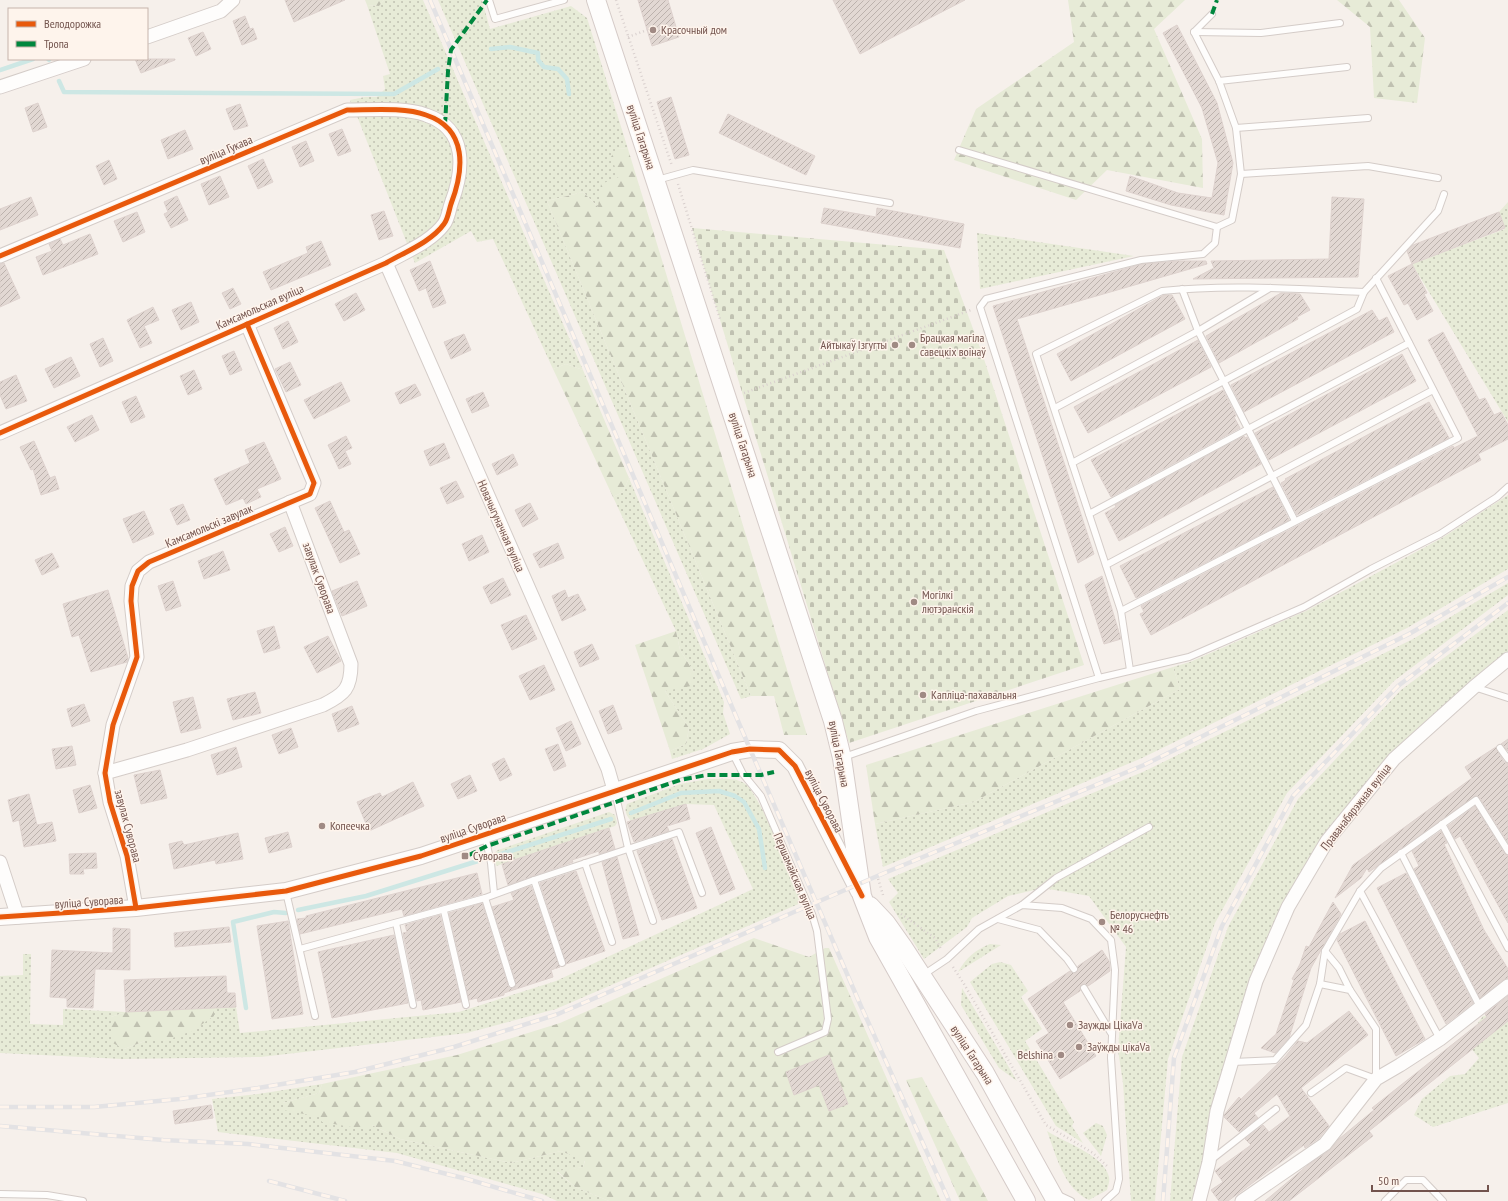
<svg xmlns="http://www.w3.org/2000/svg" width="1508" height="1201" viewBox="0 0 1508 1201" font-family="'PT Sans Narrow',sans-serif">
<style>
.grass{fill:url(#grass-dots)}
.forest{fill:url(#forest-firs)}
.cemetery{fill:url(#cemetery-stones)}
.lines{fill:none;stroke-linecap:round;stroke-linejoin:round}
.stream{stroke:#cde7e4;stroke-width:4.5}
.building{fill:url(#building-hatch);stroke:#ded2ce}
.service-casing{stroke:#d4ccc8;stroke-width:8}
.minor-casing{stroke:#d4ccc8;stroke-width:15}
.tertiary-casing{stroke:#d4ccc8;stroke-width:18}
.secondary-casing{stroke:#d5cbc8;stroke-width:20}
.path{stroke:#d9d0ce;stroke-width:2.5;stroke-dasharray:1 3;stroke-linecap:butt}
.service{stroke:#fefdfc;stroke-width:6}
.minor{stroke:#fefdfc;stroke-width:13}
.tertiary{stroke:#fefdfc;stroke-width:16}
.secondary{stroke:#fefdfc;stroke-width:18}
.rail-casing{stroke:#e3e2e4;stroke-width:4.5}
.rail{stroke:#fef4ec;stroke-width:3;stroke-dasharray:9;stroke-linecap:butt}
.quiet{stroke:#00873e;stroke-width:4;stroke-dasharray:8 4;stroke-linecap:butt}
.cycleway-casing{stroke:#fef4ec;stroke-width:8}
.cycleway{stroke:#e8590c;stroke-width:5}
.poi-dot{fill:#a08a84;stroke:#fef4ec;stroke-width:1.5}
.labels{text-anchor:middle;stroke-width:3;stroke-linejoin:round;paint-order:stroke}
.poi-label{font-size:12px;fill:#72534d;stroke:#fef4ec;text-anchor:start}
.street-label{font-size:12px;fill:#72534d;stroke:#fef4ec}
</style>
<defs>
<pattern id="grass-dots" width="8" height="8" patternUnits="userSpaceOnUse"><rect width="8" height="8" fill="#e7ebd7"/><path d="M2 2h.1M6 6h.1" fill="none" stroke="#c0c1b1" stroke-width="1.8" stroke-linecap="round"/></pattern>
<pattern id="forest-firs" width="22" height="20" patternUnits="userSpaceOnUse"><rect width="22" height="20" fill="#e7ebd7"/><path d="M5 1l3.5 6h-7zM16 11l3.5 6h-7z" fill="#c0c1b1"/></pattern>
<pattern id="cemetery-stones" width="16" height="16" patternUnits="userSpaceOnUse"><rect width="16" height="16" fill="#e7ebd7"/><path d="M2 7V4a2 2 0 0 1 4 0v3zM10 15v-3a2 2 0 0 1 4 0v3z" fill="#c0c1b1"/></pattern>
<pattern id="building-hatch" width="6" height="6" patternUnits="userSpaceOnUse"><rect width="6" height="6" fill="#e2d8d3"/><path d="M-1 1l2-2M0 6l6-6M5 7l2-2" fill="none" stroke="#bcb2ad"/></pattern>
</defs>
<rect width="100%" height="100%" fill="#f6f0eb"/>
<g class="grass">
<polygon points="384,0 423,0 583,370 566,364 553,369 493,239 477,242 471,231 415,263 411,253 447,226 461,139 450,121 427,109 352,106 350,100 365,97 377,97 385,89 383,76 390,74 367,5 379,6"/>
<polygon points="438,0 482,0 490,29 571,6 587,18 628,149 617,148 619,177 598,207 583,192 547,201 751,696 741,699"/>
<polygon points="357,116 392,116 424,119 443,128 453,143 457,162 441,222 408,246"/>
<polygon points="1508,202 1508,422 1412,264 1505,229 1499,212"/>
<polygon points="977,233 1134,256 980,289"/>
<polygon points="629,478 724,702 723,713 730,734 703,749 672,759 670,751 686,744 689,728 665,691 694,672 680,650 676,631 613,497 623,492"/>
<polygon points="1508,495 1508,569 1407,628 1142,758 883,867 875,824 974,802 1180,689 1173,667 1190,662 1306,611 1442,538"/>
<polygon points="1508,583 1508,595 1394,681 1287,793 1215,923 1168,1059 1155,1201 1131,1201 1123,1083 1118,1050 1126,947 1089,896 1043,888 1008,896 972,918 967,927 924,959 889,902 898,893 888,879 1145,771 1413,639"/>
<polygon points="1508,610 1508,652 1470,682 1391,756 1285,905 1213,1112 1194,1201 1170,1201 1182,1057 1228,927 1298,799 1401,690"/>
<path d="M708 779C720 779 734 777 744 783 759 791 794 881 803 902L556 1009 467 1033 261 1057 123 1059 0 1053V976L23 975V954H31L30 1024 63 1025V1009L126 1012 111 1017 124 1049 145 1041H164L214 1008 236 1007 240 1033 459 1012 556 981 753 889 714 805 686 804 631 821C626 815 624 811 627 804L680 784Z"/>
<polygon points="609,812 615,815 617,823 615,826 496,866 494,853 498,850"/>
<path d="M990 944 1001 945 958 972C966 958 975 950 990 944Z"/>
<polygon points="1000,962 1011,965 1028,991 1021,997 1042,1029 1025,1041 1074,1122 1072,1126 1083,1143 1056,1126 970,982 992,964"/>
<polygon points="962,988 1017,1081 999,1068 961,1005"/>
<polygon points="1508,1012 1508,1103 1433,1127 1414,1115 1422,1099 1450,1076 1465,1074 1479,1058 1465,1041 1483,1016"/>
<polygon points="322,1084 319,1093 283,1103 372,1125 400,1139 511,1163 561,1151 585,1160 583,1167 557,1172 575,1187 609,1201 557,1201 542,1194 397,1153 218,1132 212,1099 258,1094"/>
<polygon points="1096,1123 1103,1126 1107,1135 1101,1156 1083,1133"/>
<path d="M1047 1131C1065 1143 1104 1155 1109 1177 1110 1181 1108 1186 1107 1190L1089 1200C1064 1189 1056 1155 1047 1131Z"/>
</g>
<g class="forest">
<polygon points="365,0 384,0 379,6 367,5"/>
<polygon points="1068,0 1185,0 1154,29 1202,139 1203,188 1107,170 1076,200 954,160 976,109 1074,42"/>
<polygon points="1337,0 1399,0 1425,38 1417,103 1374,98 1370,27"/>
<polygon points="617,148 628,149 807,735 784,735 774,696 751,696 547,201 583,192 598,207 601,184 619,177 611,157"/>
<polygon points="566,364 583,370 629,478 623,492 613,497 553,369"/>
<polygon points="676,631 680,650 694,672 691,686 665,691 689,728 686,744 670,751 635,645"/>
<polygon points="1173,667 1180,689 974,802 875,824 866,765"/>
<polygon points="754,938 809,957 825,948 829,948 941,1201 609,1201 575,1187 557,1171 583,1167 585,1161 561,1151 511,1163 400,1139 372,1125 369,1130 322,1122 320,1117 283,1110 283,1103 319,1093 322,1084 457,1055 560,1023"/>
<polygon points="214,1008 214,1016 192,1031 164,1041 145,1041 124,1049 111,1042 111,1017 126,1012"/>
<polygon points="922,1077 988,1201 960,1201 906,1080"/>
</g>
<polygon class="cemetery" points="692,228 944,250 982,353 1084,665 849,743"/>
<g class="lines">
<g class="stream">
<polyline points="491,49 510,47 538,53 538,60 544,67 558,69 567,79 569,94"/>
<polyline points="48,59 49,60"/>
<polyline points="0,70 33,59"/>
<polyline points="59,81 64,92 394,94 438,69"/>
<polyline points="631,813 681,793 719,791 735,796 744,802 759,829 765,868"/>
<polyline points="498,855 611,819"/>
<polyline points="298,910 366,896 481,860"/>
<polyline points="246,1008 233,922 274,912 286,913"/>
</g>
</g>
<g class="building">
<polygon points="285,0 345,0 294,22"/>
<polygon points="638,0 668,0 679,37 652,46"/>
<polygon points="833,0 965,0 860,54"/>
<polygon points="245,16 250,29 253,28 257,39 242,45 233,21"/>
<polygon points="1177,25 1217,103 1233,163 1224,215 1171,205 1126,191 1130,176 1178,193 1212,198 1218,163 1202,108 1163,33"/>
<polygon points="203,32 211,49 196,56 188,38"/>
<polygon points="135,59 175,59 175,60 141,73"/>
<polygon points="671,97 689,155 675,159 657,102"/>
<polygon points="38,103 47,127 33,132 25,108"/>
<polygon points="240,104 248,126 234,130 226,109"/>
<polygon points="728,114 815,156 806,175 719,133"/>
<polygon points="342,129 351,151 338,156 329,134"/>
<polygon points="185,130 193,149 168,159 161,140"/>
<polygon points="306,141 314,161 300,167 292,147"/>
<polygon points="263,159 273,182 258,189 248,166"/>
<polygon points="109,160 117,179 104,185 96,166"/>
<polygon points="220,176 229,197 209,205 201,184"/>
<polygon points="177,196 188,220 171,228 164,214 168,212 164,202"/>
<polygon points="31,197 38,215 0,230 0,209"/>
<polygon points="1332,197 1364,199 1358,277 1193,279 1214,268 1211,261 1329,259"/>
<polygon points="824,208 876,217 877,208 964,224 960,248 821,223"/>
<polygon points="384,211 393,236 379,240 371,215"/>
<polygon points="137,212 145,232 123,242 114,221"/>
<polygon points="1499,212 1505,228 1412,264 1407,251 1413,245"/>
<polygon points="90,234 98,254 43,275 36,257 52,251 49,244 60,239 63,245"/>
<polygon points="321,241 331,265 271,290 263,272 308,253 306,247"/>
<polygon points="430,261 446,303 433,308 426,288 419,291 410,270"/>
<polygon points="1178,261 1206,261 1207,264 1017,319 1094,554 1078,563 993,306 1142,264"/>
<polygon points="4,263 20,298 0,307 0,264"/>
<polygon points="1412,264 1427,293 1424,294 1433,311 1417,320 1408,303 1404,305 1388,276"/>
<polygon points="233,288 241,304 230,309 222,293"/>
<polygon points="356,293 365,310 344,321 335,304"/>
<polygon points="1281,293 1300,294 1310,310 1297,317 1298,319 1219,363 1206,336"/>
<polygon points="1164,295 1172,295 1185,319 1071,381 1057,354"/>
<polygon points="191,302 199,322 181,330 172,310"/>
<polygon points="153,307 159,320 144,326 152,343 140,348 127,320"/>
<polygon points="1372,310 1379,321 1387,317 1394,332 1244,412 1231,385"/>
<polygon points="288,321 298,342 283,349 274,328"/>
<polygon points="1443,332 1479,400 1485,398 1494,415 1501,412 1508,425 1508,439 1478,454 1481,460 1151,635 1140,614 1144,612 1141,606 1453,446 1454,448 1478,436 1428,340"/>
<polygon points="464,334 471,350 451,359 444,342"/>
<polygon points="103,338 113,361 100,367 90,344"/>
<polygon points="1198,340 1211,367 1088,433 1074,407"/>
<polygon points="234,351 242,370 230,375 222,356"/>
<polygon points="1402,354 1416,381 1269,460 1255,433"/>
<polygon points="71,357 80,376 54,388 45,369"/>
<polygon points="290,362 301,385 286,392 275,369"/>
<polygon points="194,370 202,389 188,395 180,376"/>
<polygon points="16,375 27,401 6,409 0,395 0,382"/>
<polygon points="341,382 350,401 314,419 304,400"/>
<polygon points="415,384 421,395 400,404 395,393"/>
<polygon points="1223,390 1236,416 1234,417 1240,428 1111,497 1091,460"/>
<polygon points="483,392 489,406 472,413 466,399"/>
<polygon points="136,396 145,417 131,423 122,402"/>
<polygon points="1429,402 1449,438 1297,515 1281,483 1286,480 1285,479"/>
<polygon points="92,415 99,430 75,442 67,427"/>
<polygon points="346,436 352,448 345,451 351,464 339,469 328,445"/>
<polygon points="1244,436 1245,438 1247,437 1261,464 1119,541 1105,513 1116,507 1115,505"/>
<polygon points="34,441 50,478 55,476 59,489 41,495 33,469 31,470 20,447"/>
<polygon points="264,442 281,479 257,489 261,497 246,504 243,498 226,505 214,479 250,463 245,450"/>
<polygon points="444,443 450,458 430,466 424,451"/>
<polygon points="513,454 518,465 497,475 492,464"/>
<polygon points="456,481 464,497 447,504 440,488"/>
<polygon points="1273,487 1289,520 1136,598 1120,566"/>
<polygon points="330,501 344,532 349,530 360,554 340,563 315,508"/>
<polygon points="530,503 538,519 523,527 515,510"/>
<polygon points="183,504 190,520 177,525 170,509"/>
<polygon points="144,511 154,534 133,543 123,519"/>
<polygon points="285,527 293,546 279,552 270,534"/>
<polygon points="482,535 489,552 469,561 462,544"/>
<polygon points="558,543 564,558 540,568 533,554"/>
<polygon points="223,551 230,570 204,579 198,561"/>
<polygon points="52,553 59,567 42,575 35,560"/>
<polygon points="1102,576 1121,639 1104,644 1085,585"/>
<polygon points="503,578 511,595 491,604 483,587"/>
<polygon points="173,581 181,606 166,611 158,586"/>
<polygon points="357,581 367,606 342,616 332,591"/>
<polygon points="108,590 128,658 127,662 91,672 79,635 72,637 63,604"/>
<polygon points="565,590 568,598 578,594 586,610 562,621 552,596"/>
<polygon points="526,615 537,639 512,650 501,625"/>
<polygon points="274,626 280,648 264,653 257,631"/>
<polygon points="328,636 341,661 317,673 304,647"/>
<polygon points="592,644 599,659 580,667 574,652"/>
<polygon points="544,665 555,690 530,700 519,676"/>
<polygon points="255,692 261,713 233,720 227,699"/>
<polygon points="193,697 201,728 181,733 173,702"/>
<polygon points="84,704 90,721 72,727 67,709"/>
<polygon points="613,705 622,729 608,734 599,711"/>
<polygon points="352,706 359,724 338,732 332,714"/>
<polygon points="571,721 581,744 566,751 556,728"/>
<polygon points="291,728 298,747 279,754 272,735"/>
<polygon points="1508,739 1508,751 1501,744"/>
<polygon points="558,744 566,766 554,771 545,749"/>
<polygon points="72,746 76,765 56,769 52,749"/>
<polygon points="236,747 242,767 217,775 211,755"/>
<polygon points="1496,747 1504,762 1508,763 1508,843 1480,798 1475,796 1369,872 1367,868 1361,878 1335,898 1353,865 1472,778 1465,767"/>
<polygon points="504,758 512,775 500,781 492,764"/>
<polygon points="160,770 167,798 141,804 134,775"/>
<polygon points="470,775 477,791 458,799 451,784"/>
<polygon points="413,782 424,806 369,831 357,802 380,793 382,797"/>
<polygon points="90,785 97,808 79,813 73,790"/>
<polygon points="29,794 37,825 52,822 56,841 24,847 19,820 13,822 8,800"/>
<polygon points="686,804 690,819 667,826 669,831 634,842 627,822"/>
<polygon points="1475,806 1504,853 1508,855 1508,923 1460,836 1455,839 1448,826"/>
<polygon points="711,827 735,889 720,895 696,833"/>
<polygon points="609,828 615,849 599,854 599,851 572,860 573,862 508,885 502,864"/>
<polygon points="1441,831 1447,843 1444,844 1484,930 1508,969 1508,978 1503,980 1480,998 1414,869 1419,866 1412,851"/>
<polygon points="288,832 292,847 269,853 265,838"/>
<polygon points="238,833 243,859 216,864 215,860 174,869 169,844 182,841 184,845"/>
<polygon points="672,839 697,908 662,920 637,851"/>
<polygon points="96,853 97,868 83,869 84,874 70,874 69,854"/>
<polygon points="617,857 639,935 623,939 602,862"/>
<polygon points="576,871 605,951 566,964 540,883"/>
<polygon points="477,873 482,894 404,916 402,909 300,934 297,919 306,918 306,916"/>
<polygon points="1406,873 1473,1003 1446,1024 1377,888"/>
<polygon points="531,886 560,967 551,970 553,977 504,993 504,995 478,1002 477,998 469,1000 449,913 482,903 508,985 511,988 514,988 516,983 492,907 514,900 511,893"/>
<polygon points="1333,902 1341,914 1311,968 1289,1038 1275,1053 1261,1048 1276,1034 1294,980 1292,979 1300,964 1306,946 1309,947"/>
<polygon points="440,915 461,1002 423,1010 421,1000 417,1001 403,933 407,932 405,925"/>
<polygon points="288,921 303,1014 272,1019 257,926"/>
<polygon points="1365,921 1425,1039 1396,1056 1337,940 1340,934"/>
<polygon points="229,927 231,942 175,947 174,933"/>
<polygon points="113,928 130,929 130,970 95,969 93,1008 67,1007 67,998 50,997 52,950 113,953"/>
<polygon points="394,935 408,1003 332,1018 318,952"/>
<polygon points="1102,950 1109,961 1110,971 1088,986 1081,984 1080,991 1063,1002 1096,1056 1060,1079 1036,1041 1049,1033 1028,999 1070,971 1076,973 1078,966"/>
<polygon points="226,976 227,993 235,993 236,1007 126,1012 124,980"/>
<polygon points="1508,996 1508,1021 1369,1131 1373,1136 1289,1201 1265,1201 1308,1165 1330,1150 1339,1139 1374,1110 1372,1108 1487,1017 1485,1014"/>
<polygon points="1349,1011 1368,1035 1301,1088 1329,1126 1319,1138 1305,1148 1304,1145 1228,1201 1219,1201 1211,1190 1223,1182 1215,1171 1251,1145 1245,1139 1263,1125 1269,1132 1290,1116 1277,1094 1254,1113 1258,1118 1239,1132 1224,1117 1224,1115 1239,1097 1241,1099 1285,1057 1298,1041 1307,1043"/>
<polygon points="829,1055 848,1104 829,1111 819,1085 794,1095 786,1072"/>
<polygon points="211,1105 213,1118 175,1124 173,1111"/>
</g>
<g class="lines">
<g class="service-casing">
<g id="service">
<polyline points="489,0 495,19 564,0"/>
<polyline points="1194,32 1261,33 1340,23"/>
<polyline points="1219,81 1347,67"/>
<polyline points="1236,128 1368,118"/>
<polyline points="959,150 1217,227 1232,220 1241,174 1236,128 1219,81 1194,32 1212,14"/>
<polyline points="1241,174 1368,166 1438,178"/>
<polyline points="657,180 693,170 890,203"/>
<polyline points="1182,289 1198,331 1295,521"/>
<polyline points="1055,408 1198,331 1270,288"/>
<polyline points="1072,463 1357,309 1364,292"/>
<polyline points="1089,514 1409,343"/>
<polyline points="1106,565 1433,390"/>
<polyline points="1121,611 1458,438 1376,278"/>
<path d="M1130 670 1121 611 1036 354 1162 291C1229 284 1297 289 1364 292L1438 211 1444 194"/>
<polyline points="1099,678 980,307 986,299 1141,260 1203,254 1215,243 1217,227"/>
<polyline points="1474,687 1508,698"/>
<polyline points="1500,748 1508,759"/>
<polyline points="733,754 743,774 761,796 812,914 817,931 828,1019 825,1032 778,1052"/>
<polyline points="844,757 976,711 1099,678 1189,657 1304,607 1371,569 1440,534 1497,497 1508,487"/>
<polyline points="615,792 628,848 653,921"/>
<polyline points="1442,824 1508,948"/>
<polyline points="485,836 491,863 494,893"/>
<polyline points="1401,853 1481,1009"/>
<polyline points="585,863 612,942"/>
<polyline points="534,880 562,963"/>
<polyline points="1360,891 1440,1039"/>
<polyline points="286,892 315,1016"/>
<polyline points="485,898 512,984"/>
<polyline points="1022,905 1056,878 1149,827"/>
<polyline points="444,911 466,1005"/>
<polyline points="998,919 1039,930 1067,959 1074,969"/>
<polyline points="396,923 413,1005"/>
<polyline points="300,949 485,898 534,880 679,832 702,893"/>
<polyline points="1325,951 1339,968 1350,990"/>
<polyline points="923,975 947,959 979,929 1022,905 1062,908 1091,919 1111,940 1115,970 1111,1058 1119,1179 1116,1191 1105,1201"/>
<polyline points="1084,988 1111,1033"/>
<polyline points="1233,1062 1275,1060 1306,1025 1320,984 1325,951 1360,891 1381,868 1476,800 1508,851"/>
<polyline points="1311,1093 1346,1068 1376,1079 1376,1029 1350,990 1320,984"/>
<polyline points="1211,1160 1276,1109"/>
<polyline points="0,1194 47,1195 83,1201"/>
<polyline points="1058,1195 1071,1201"/>
<polyline points="1385,1201 1406,1180 1423,1180 1443,1201"/>
</g>
</g>
<g class="minor-casing">
<g id="minor">
<polyline points="147,37 221,11 233,0"/>
<polyline points="0,87 84,59"/>
<path d="M0 256 347 110C370 110 405 107 426 115 468 129 464 170 451 204 449 210 448 219 444 224 431 242 405 252 386 263L0 433"/>
<polyline points="386,263 608,769 614,790"/>
<path d="M105 773 187 750 323 705C345 694 351 688 351 664L290 502"/>
<polyline points="0,862 18,917"/>
<polyline points="136,908 127,856 110,802 105,773 113,725 137,657 131,601 132,586 138,571 149,562 310,494 314,483 247,324"/>
<polyline points="1199,1201 1209,1162 1217,1111 1256,981 1288,907 1327,841 1394,759 1474,687 1508,659"/>
<polyline points="1242,1201 1325,1144 1376,1079 1400,1065 1440,1039 1508,986"/>
</g>
</g>
<g class="tertiary-casing">
<polyline id="tertiary" points="0,917 136,908 286,891 421,856 732,752 750,749 779,750 795,766 859,892"/>
</g>
<g class="secondary-casing">
<g id="secondary">
<polyline points="596,0 833,721 842,758 862,896 878,937 1026,1201"/>
<polyline points="870,906 886,923 903,947 985,1073 1056,1201"/>
</g>
</g>
<g class="path">
<polyline points="616,0 672,166"/>
<polyline points="628,37 647,30"/>
<polyline points="678,184 720,319"/>
<polyline points="744,393 971,310"/>
<polyline points="877,875 883,895"/>
<polyline points="901,914 935,938 941,949"/>
<polyline points="953,967 964,984 1046,1125 1093,1153 1108,1167"/>
</g>
<use href="#service" class="service"/>
<use href="#minor" class="minor"/>
<use href="#tertiary" class="tertiary"/>
<use href="#secondary" class="secondary"/>
<g class="rail-casing">
<g id="rail">
<polyline points="430,0 750,749 860,1004 949,1201"/>
<polyline points="0,1107 94,1107 180,1099 258,1088 355,1072 454,1047 558,1014 882,874 1144,765 1409,634 1508,577"/>
<polyline points="0,1126 163,1140 248,1144 395,1161 467,1179 542,1201"/>
<polyline points="269,1181 345,1201"/>
<polyline points="1163,1201 1174,1058 1222,926 1293,796 1398,686 1508,603"/>
</g>
</g>
<use href="#rail" class="rail"/>
<g class="quiet">
<polyline points="1212,14 1217,0"/>
<polyline points="445,125 448,71 451,50 487,0"/>
<polyline points="469,855 487,846 680,780 707,775 761,775 774,772"/>
</g>
<g class="cycleway-casing">
<g id="cycleway">
<path d="M0 256 347 110C370 110 405 107 426 115 468 129 464 170 451 204 449 210 448 219 444 224 431 242 405 252 386 263L0 433"/>
<polyline points="136,908 127,856 110,802 105,773 113,725 137,657 131,601 132,586 138,571 149,562 310,494 314,483 247,324"/>
<polyline points="0,917 136,908 286,891 421,856 732,752 750,749 779,750 795,766 862,896"/>
</g>
</g>
<use href="#cycleway" class="cycleway"/>
</g>
<g class="poi-dot">
<circle cx="653" cy="30" r="4"/>
<circle cx="895" cy="345" r="4"/>
<circle cx="912" cy="345" r="4"/>
<circle cx="914" cy="602" r="4"/>
<circle cx="923" cy="695" r="4"/>
<circle cx="322" cy="826" r="4"/>
<rect x="461" y="852" width="8" height="8" rx="2"/>
<circle cx="1102" cy="922" r="4"/>
<circle cx="1070" cy="1025" r="4"/>
<circle cx="1079" cy="1047" r="4"/>
<circle cx="1061" cy="1055" r="4"/>
</g>
<g class="labels">
<g class="poi-label">
<text x="661" y="34">Красочный дом</text>
<text x="920" y="342">Брацкая магіла<tspan x="920" dy="14">савецкіх воінаў</tspan></text>
<text x="887" y="349" text-anchor="end">Айтыкаў Ізгугты</text>
<text x="922" y="599">Могілкі<tspan x="922" dy="14">лютэранскія</tspan></text>
<text x="931" y="699">Капліца-пахавальня</text>
<text x="330" y="830">Копеечка</text>
<text x="473" y="860">Суворава</text>
<text x="1110" y="919">Белоруснефть<tspan x="1110" dy="14">№ 46</tspan></text>
<text x="1078" y="1029">Заужды ЦікаVа</text>
<text x="1087" y="1051">Заўжды цікаVа</text>
<text x="1053" y="1059" text-anchor="end">Belshina</text>
</g>
<g class="street-label">
<text transform="translate(641 137) rotate(72)" y="4">вуліца Гагарына</text>
<text transform="translate(226 150) rotate(-23)" y="4">вуліца Гукава</text>
<text transform="translate(260 307) rotate(-24)" y="4">Камсамольская вуліца</text>
<text transform="translate(743 445) rotate(72)" y="4">вуліца Гагарына</text>
<text transform="translate(209 526) rotate(-23)" y="4">Камсамольскі завулак</text>
<text transform="translate(501 526) rotate(66)" y="4">Новачыгуначная вуліца</text>
<text transform="translate(319 578) rotate(70)" y="4">завулак Суворава</text>
<text transform="translate(839 754) rotate(79)" y="4">вуліца Гагарына</text>
<text transform="translate(824 801) rotate(63)" y="4">вуліца Суворава</text>
<text transform="translate(1356 807) rotate(-52)" y="4">Праванабярэжная вуліца</text>
<text transform="translate(128 826) rotate(75)" y="4">завулак Суворава</text>
<text transform="translate(473 828) rotate(-19)" y="4">вуліца Суворава</text>
<text transform="translate(795 876) rotate(67)" y="4">Першамайская вуліца</text>
<text transform="translate(89 902) rotate(-4)" y="4">вуліца Суворава</text>
<text transform="translate(972 1055) rotate(57)" y="4">вуліца Гагарына</text>
</g>
</g>
<rect x="8" y="8" width="140" height="52" fill="#fef4ec" stroke="#c6b4ac"/>
<rect x="16" y="21" width="20" height="6" fill="#e8590c" stroke="#c6b4ac"/>
<text x="44" y="28" font-size="12" fill="#72534d">Велодорожка</text>
<rect x="16" y="41" width="20" height="6" fill="#00873e" stroke="#c6b4ac"/>
<text x="44" y="48" font-size="12" fill="#72534d">Тропа</text>
<path d="M1372 1185v6h116v-6" fill="none" stroke="#72534d" stroke-width="2"/>
<text x="1378" y="1185" font-size="12" fill="#72534d" stroke="#fef4ec" stroke-width="3" paint-order="stroke">50 m</text>
</svg>
